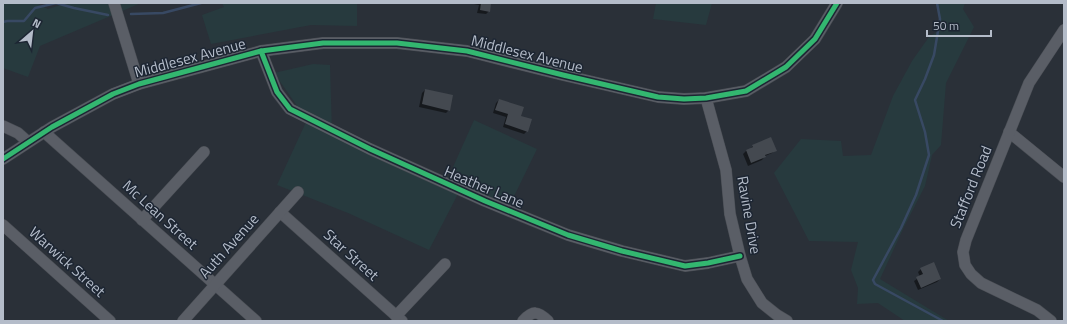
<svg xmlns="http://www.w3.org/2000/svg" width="1067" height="324" viewBox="0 0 1067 324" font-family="'Titillium Web',sans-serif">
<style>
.green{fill:#273a3e}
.shadow{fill:#0007}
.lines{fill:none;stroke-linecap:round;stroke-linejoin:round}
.stream{stroke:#384963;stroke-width:2.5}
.building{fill:#444950}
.minor-casing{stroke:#484c53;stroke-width:12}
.minor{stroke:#5a5e66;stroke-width:11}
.cycleway-casing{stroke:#1d2633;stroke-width:8}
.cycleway{stroke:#33b770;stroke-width:5}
.labels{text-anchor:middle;stroke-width:3;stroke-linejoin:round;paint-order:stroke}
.street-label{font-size:15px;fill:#b4bcc9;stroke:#1d2633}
</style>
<rect width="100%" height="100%" fill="#2a3038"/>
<g class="green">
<polygon points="3,3 36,3 48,9 67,3 141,3 40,46 28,77 3,68"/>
<polygon points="222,3 357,3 357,26 311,25 211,44 202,15 224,7"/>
<polygon points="656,3 712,3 706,25 653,19"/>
<polygon points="937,3 965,3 963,9 974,27 946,83 941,145 932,155 925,186 904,227 880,279 949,321 905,321 878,303 857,304 858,288 851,270 858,242 809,241 774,173 801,139 841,141 843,156 871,155 893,96 912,61 929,37 938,31 940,19"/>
<polygon points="313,64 330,65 332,132 445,185 474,120 537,149 505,215 459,192 429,250 348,213 277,185 307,120 274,73"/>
</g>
<g class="shadow">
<polygon points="469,3 490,3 489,11 486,14 477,13 479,5"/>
<polygon points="425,90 449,110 446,113 419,107 422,93"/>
<polygon points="499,100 527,131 524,134 503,127 506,117 493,113 496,103"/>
<polygon points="753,146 775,150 772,153 765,156 762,160 748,166 743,154 746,151 750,149"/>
<polygon points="921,269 940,279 937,282 918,290 914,281 920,277 918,272"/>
</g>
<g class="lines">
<g class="stream">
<polyline points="937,3 940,19 934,55 925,79 915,100 925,132 929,155 916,195 901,228 873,280 875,284 943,321"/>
<polyline points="131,14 163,13 201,3"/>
<polyline points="3,22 7,21 24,21 35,8 56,3 74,8 108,15"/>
</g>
</g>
<g class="building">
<polygon points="481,3 491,3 490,12 480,10"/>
<polygon points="425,89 453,95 450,111 422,104"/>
<polygon points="499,99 524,107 521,116 532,119 528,132 505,124 508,114 495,110"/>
<polygon points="771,137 777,151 765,155 766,157 751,163 746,150 753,147 752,145"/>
<polygon points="934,262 941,279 921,288 916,277 923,274 920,268"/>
</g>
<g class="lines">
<g class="minor-casing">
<g id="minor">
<polyline points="114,3 139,84"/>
<polyline points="261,51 277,92 290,109 370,149 485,201 568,235 622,251 685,266 708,263 740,256"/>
<polyline points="706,98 726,170 730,214 740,256 747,279 762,303 777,315 787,321"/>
<polyline points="3,126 18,133 28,142"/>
<polyline points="44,132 256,321"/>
<polyline points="1009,132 1064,177"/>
<polyline points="3,159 52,127 113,94 139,84 261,51 323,43 397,43 467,51 563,75 658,97 684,99 706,98 746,91 786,67 815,39 837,3"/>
<polyline points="280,212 402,321"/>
<polyline points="142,220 204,152"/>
<polyline points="3,225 110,321"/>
<polyline points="396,316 445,264"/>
<polyline points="183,321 298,192"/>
<path d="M523 321C533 310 538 311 548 321"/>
<polyline points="1051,321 1037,310 981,283 971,274 965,265 963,252 966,240 1029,83 1064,30"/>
</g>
</g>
<use href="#minor" class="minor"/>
<g class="cycleway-casing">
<g id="cycleway">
<polyline points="261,51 277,92 290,109 370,149 485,201 568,235 622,251 685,266 708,263 740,256"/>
<polyline points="3,159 52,127 113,94 139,84 261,51 323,43 397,43 467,51 563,75 658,97 684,99 706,98 746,91 786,67 815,39 837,3"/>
</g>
</g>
<use href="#cycleway" class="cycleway"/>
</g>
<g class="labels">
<g class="street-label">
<text transform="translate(527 54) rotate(14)" y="5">Middlesex Avenue</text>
<text transform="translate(190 58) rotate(-15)" y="5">Middlesex Avenue</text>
<text transform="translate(484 187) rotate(23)" y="5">Heather Lane</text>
<text transform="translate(971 187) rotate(-68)" y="5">Stafford Road</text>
<text transform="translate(160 215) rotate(42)" y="5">Mc Lean Street</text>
<text transform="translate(749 215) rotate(80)" y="5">Ravine Drive</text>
<text transform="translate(229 246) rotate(-48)" y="5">Auth Avenue</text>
<text transform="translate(351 255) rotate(42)" y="5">Star Street</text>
<text transform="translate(67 262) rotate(42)" y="5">Warwick Street</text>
</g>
</g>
<rect width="1067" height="324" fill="none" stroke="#b4bcc9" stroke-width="8"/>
<g transform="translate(32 32) rotate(28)" stroke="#1d2633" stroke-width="3" paint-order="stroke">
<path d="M0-3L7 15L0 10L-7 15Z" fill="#b4bcc9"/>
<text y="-6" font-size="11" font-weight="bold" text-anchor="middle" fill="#b4bcc9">N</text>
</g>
<path d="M927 30v6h64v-6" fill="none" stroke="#b4bcc9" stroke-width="2"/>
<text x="933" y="30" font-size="12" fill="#b4bcc9" stroke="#1d2633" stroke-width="3" paint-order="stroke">50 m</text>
</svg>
